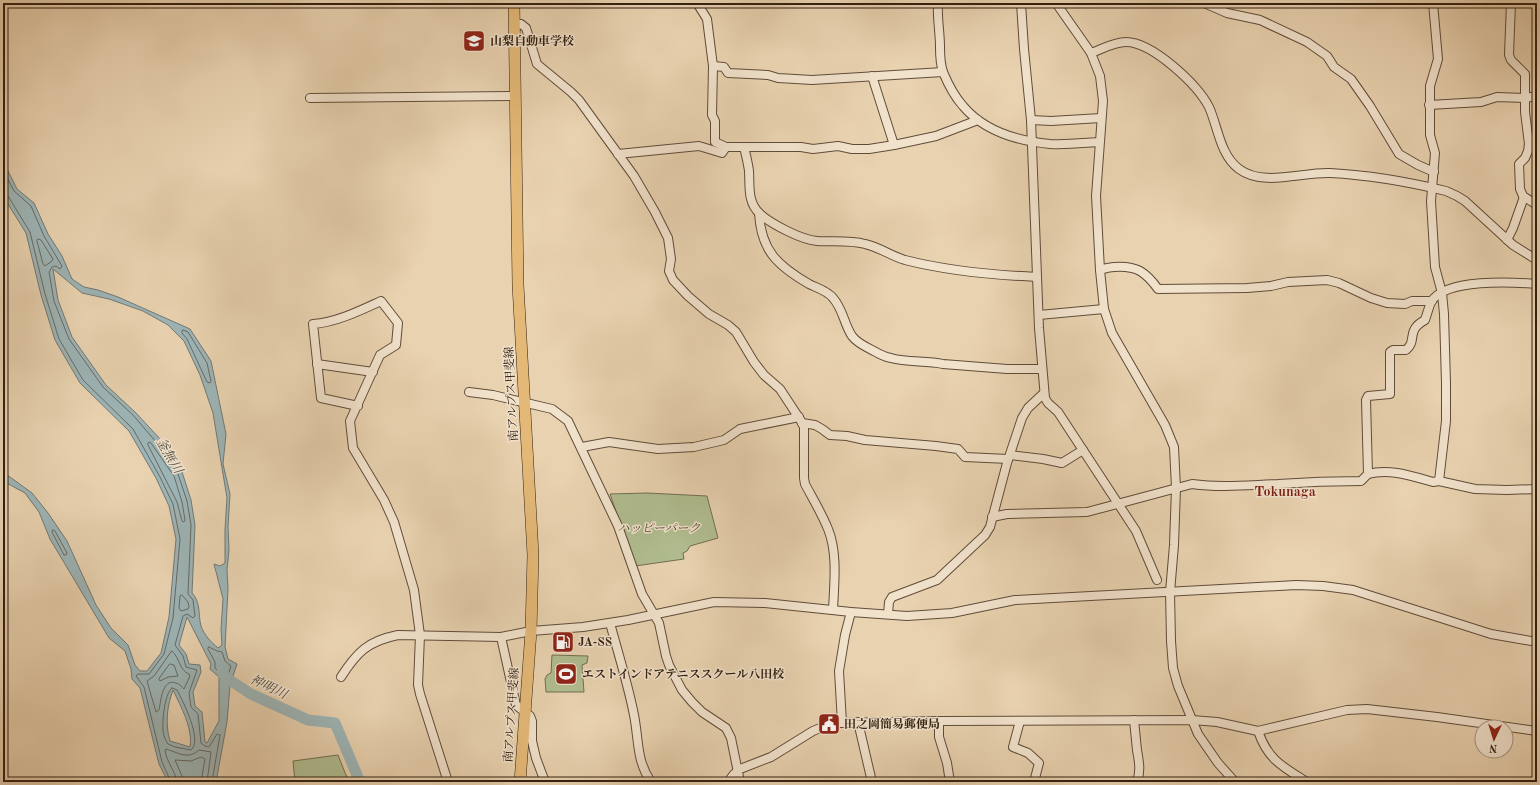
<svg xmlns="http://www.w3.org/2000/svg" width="1540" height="785" viewBox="0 0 1540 785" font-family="'Old Standard TT','Noto Serif JP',serif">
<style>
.green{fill:#b0bd90;stroke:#716e50}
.water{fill:#9db5b7;stroke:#727975;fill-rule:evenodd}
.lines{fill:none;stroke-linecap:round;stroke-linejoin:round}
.shore{stroke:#686a64;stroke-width:1}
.river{stroke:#9db5b7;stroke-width:11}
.minor-casing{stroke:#604c39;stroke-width:10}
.major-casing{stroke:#322011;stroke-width:12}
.minor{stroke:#f1e2cc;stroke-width:8}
.major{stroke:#e4b978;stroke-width:11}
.labels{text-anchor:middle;stroke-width:3;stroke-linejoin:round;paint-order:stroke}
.poi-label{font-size:12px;font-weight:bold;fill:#322011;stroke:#f1e2cc;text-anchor:start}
.street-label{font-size:12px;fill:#322011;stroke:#f1e2cc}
.park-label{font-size:12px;font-style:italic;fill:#524731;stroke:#f1e2cc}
.water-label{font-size:13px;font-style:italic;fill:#524d43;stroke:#f1e2cc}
.quarter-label{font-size:14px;font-weight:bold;fill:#7a1f14;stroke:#f1e2cc}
</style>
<rect width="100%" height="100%" fill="#e9d2b0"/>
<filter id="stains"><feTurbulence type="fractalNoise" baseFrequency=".005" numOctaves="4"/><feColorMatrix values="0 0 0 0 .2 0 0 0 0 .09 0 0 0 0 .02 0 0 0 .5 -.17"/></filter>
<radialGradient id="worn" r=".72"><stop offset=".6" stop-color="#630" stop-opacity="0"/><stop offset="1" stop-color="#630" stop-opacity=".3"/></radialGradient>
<g class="green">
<polygon points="647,493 707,496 718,538 690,546 687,551 683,553 684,559 635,566 610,494"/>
<polygon points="552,655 588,656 587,663 582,665 584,692 546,692 545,679 547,675 551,673"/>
<polygon points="338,755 346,775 351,782 295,782 293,761"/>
</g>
<path class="water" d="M3 161 17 189 34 203 48 234 62 256 72 279 84 287 98 290 118 297 190 329 211 361 226 434 223 464 230 494 228 527 229 550 227 570 228 589 225 647 228 659 237 664 230 685 227 722 216 782H168L159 764 140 688 132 679 131 669 125 651 109 638 50 539 39 512 25 493 3 481V472L32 493 48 513 67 541 96 605 111 628 128 645 135 665 140 671H147L161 653 169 617 176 539 169 506 156 478 129 431 80 383 55 340 41 295 26 233 3 196ZM53 269 82 293 109 299 143 311 168 325 184 341 200 375 213 413 227 498 225 529V563L220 566 214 564 223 599 221 629 222 645 218 648C211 642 204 635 201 626 198 615 201 602 192 593L195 525 191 500 182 472 161 440 136 413 106 385 72 337 58 300ZM187 617 211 664 210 669 219 677V721L207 743 205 742 202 712 195 706 193 692 201 672 200 665 189 664 186 654 179 645ZM173 690C181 707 193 728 190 747L170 741C165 724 167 706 173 690Z"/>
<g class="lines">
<g class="shore">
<polyline points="3,170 14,191 31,206 44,236 62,266 60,269 56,266 52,267 49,272 54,301 69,339 103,387 133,415 157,443 178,474 187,501 191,525 188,594 193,600 195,616 193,618 187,614 183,616 175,645 183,656 186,667 197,670 189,693 191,707 198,714 201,743 205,746 209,747 217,734 220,735 212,782"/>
<polyline points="3,194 8,196 30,232 45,294 59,339 83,380 133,429 160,477 173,504 180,539 173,618 164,654 149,674 138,674 136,676 144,687 162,762 171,782"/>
<polygon points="38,239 41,240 53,259 52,261 45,266 43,264 37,241"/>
<polygon points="183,330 188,332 207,363 211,381 210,383 207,382 187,339 182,333"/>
<polygon points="148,443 150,442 153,446 174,476 182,502 185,520 184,522 182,521 177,502 148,445"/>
<polygon points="53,530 55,531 67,553 66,555 64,555 52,532"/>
<polygon points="182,595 188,602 189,607 188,609 181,611 179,608 180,596"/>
<polygon points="209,647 217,651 222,652 225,661 231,666 226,681 224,680 222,675 215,668 215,662 208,649"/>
<path d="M172 651C180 658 179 670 189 674L190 676 184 689C182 687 180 684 176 683 162 678 161 701 159 710L156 712 147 681 154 676Z"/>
<polygon points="170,664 174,665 178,676 168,677 160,681 159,679"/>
<path d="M172 688 177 690C183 701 203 741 191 750L175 747 168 744C165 740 163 734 163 730 162 721 165 692 172 688Z"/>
<path d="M177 782C176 773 167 762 165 751L166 749C179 753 188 760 199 750L211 752 207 782"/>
<polyline points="183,782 182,776 175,760 191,761 201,757 205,759 201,782"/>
</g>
<polyline class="river" points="222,672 225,677 251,694 308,720 335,723 360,782"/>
<g class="minor-casing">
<g id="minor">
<polyline points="697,3 707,19 713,66 712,115 715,121 715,142 726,147 801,147 813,149 838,146 852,149 869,149 894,145 936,136 978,120"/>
<path d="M938 3C937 18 940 32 940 47 940 56 940 63 943 72"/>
<polyline points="1021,3 1024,49 1031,120 1039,328 1045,398 1048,403 1058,412 1136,531 1157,580"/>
<polyline points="1056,3 1091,53 1100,76 1103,101 1096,196 1100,270 1104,309 1112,333 1165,425 1174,447 1176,488 1174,545 1170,592 1171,641 1173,668 1178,686 1198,734 1218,763 1235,782"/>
<polyline points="1204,3 1227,13 1260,20 1307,42 1327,56 1334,67 1351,79 1370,106 1399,154 1418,165 1434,172"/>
<polyline points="1511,3 1509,55 1511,60 1525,74 1525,112 1529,144 1528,151 1525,158 1519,164 1520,189 1523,196 1537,205"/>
<path d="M515 24H521L526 28 537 64 571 92 579 100 634 176 655 212 668 238 671 259 669 271 673 280 688 296 709 314 728 325 736 332 754 362 764 375 780 389 801 421 804 427V478L805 484C813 499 822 514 828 529 838 553 834 585 833 610"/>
<path d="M1091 53C1102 49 1114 42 1126 42 1152 42 1197 84 1209 107 1218 127 1220 155 1239 169 1263 187 1301 172 1330 173 1369 175 1409 182 1446 191L1457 196 1465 201 1513 245 1537 260"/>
<path d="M713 66 724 67 728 73 768 75 778 78 812 80 943 72C948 84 954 96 963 106 984 131 1018 141 1050 144 1066 145 1083 143 1099 142"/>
<polyline points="872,76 894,145"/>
<polyline points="310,98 516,96"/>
<polyline points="1429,105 1481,102 1497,97 1525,98 1537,96"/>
<polyline points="1031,120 1051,121 1101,118"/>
<polyline points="1529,144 1537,144"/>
<path d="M744 147C746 155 748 163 749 171 750 186 747 202 760 214 771 224 802 240 817 241 833 242 850 240 865 244 879 247 891 256 905 260 948 271 992 275 1037 277"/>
<polyline points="618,154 699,146 722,153 726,147"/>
<path d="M759 213C761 251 778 266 809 284 817 288 828 291 833 298 843 309 844 324 852 336 857 343 866 347 874 351 879 354 885 357 891 358 908 363 926 360 943 364L1007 369H1042"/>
<polyline points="1507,240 1513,228 1524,197"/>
<path d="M1100 270C1110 266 1129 265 1140 271 1147 275 1153 282 1158 289L1247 288 1271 286 1288 282 1327 280 1339 283 1371 298 1387 303 1405 304 1412 301H1432"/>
<polyline points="1039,315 1104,309"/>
<polyline points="317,364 373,372"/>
<polyline points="469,392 493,395 552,409 568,421 618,526 642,594 659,623 666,656 669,665 682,690 692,702 702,712 726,728 731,738 740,782"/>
<path d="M358 406 321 398 313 324C337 322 359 311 381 301L398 323 396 345 380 355 350 421 353 448 384 500 394 522 414 590 420 635 418 685 420 694 448 782"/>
<polyline points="802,423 815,425 822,429 830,435 847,436 865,440 936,446 958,449 965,457 1008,459"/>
<polyline points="582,447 609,442 658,449 694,447 724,440 740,429 799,417"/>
<polyline points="1010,455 1043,459 1062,463 1083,450"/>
<path d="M1368 474C1389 468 1412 476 1433 482L1439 481 1446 421V383L1444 314 1442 293 1435 267 1431 201 1435 153 1430 135V86L1438 59 1433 3"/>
<polyline points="1439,481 1475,489 1507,490 1537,489"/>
<path d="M992 517 1007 514 1087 512 1192 484C1221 488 1249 485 1278 484 1306 482 1333 481 1361 481L1368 474 1366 400 1368 396 1390 394V352L1393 350H1406C1418 340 1405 331 1425 320 1427 314 1429 307 1431 302 1445 278 1513 282 1537 284"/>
<polyline points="888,614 889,602 892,597 937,580 985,535 990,527 1007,463 1022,418 1028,408 1044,393"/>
<path d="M610 623C618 653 628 684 634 715 639 740 636 760 651 782"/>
<polyline points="501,637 516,705 530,716 532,721 532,741 536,758 545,782"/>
<path d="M341 677C357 652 368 641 398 635L501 637 531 631 583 627 628 620 714 602 765 603 851 612 907 616 952 613 1015 600 1296 585 1323 586 1353 590 1491 634 1537 642"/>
<path d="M1134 720C1135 730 1136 740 1137 750 1139 762 1141 770 1137 782"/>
<polyline points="939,721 939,737 947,763 950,782"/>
<polyline points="1020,721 1013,747 1028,753 1039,763 1034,782"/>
<polyline points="858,722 872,782"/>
<polyline points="842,723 839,671 845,635 851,612"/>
<path d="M1258 731C1268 760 1283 767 1307 782"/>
<polyline points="728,782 734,774 740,769 771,757 813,731 825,726 839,723 939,721 1192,720 1217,722 1258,731 1347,710 1367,709 1437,717 1537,731"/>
</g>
</g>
<g class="major-casing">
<polyline id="major" points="514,3 518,285 533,555 531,631 520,782"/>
</g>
<use href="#minor" class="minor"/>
<use href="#major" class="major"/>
</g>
<defs>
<g id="school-square" transform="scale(1.15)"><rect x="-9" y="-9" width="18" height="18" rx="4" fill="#8f2418" stroke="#f1e2cc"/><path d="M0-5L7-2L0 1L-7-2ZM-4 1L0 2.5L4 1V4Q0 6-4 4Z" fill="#fff"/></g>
<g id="fuel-square" transform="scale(1.15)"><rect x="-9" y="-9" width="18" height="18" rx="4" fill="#8f2418" stroke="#f1e2cc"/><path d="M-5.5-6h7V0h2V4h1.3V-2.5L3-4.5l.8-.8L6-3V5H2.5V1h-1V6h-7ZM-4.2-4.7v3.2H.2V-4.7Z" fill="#fff"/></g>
<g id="stadium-square" transform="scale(1.15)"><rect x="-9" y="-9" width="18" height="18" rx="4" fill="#8f2418" stroke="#f1e2cc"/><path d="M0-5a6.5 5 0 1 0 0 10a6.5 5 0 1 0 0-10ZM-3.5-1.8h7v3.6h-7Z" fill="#fff"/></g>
<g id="civic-square" transform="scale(1.15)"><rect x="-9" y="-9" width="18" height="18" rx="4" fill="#8f2418" stroke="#f1e2cc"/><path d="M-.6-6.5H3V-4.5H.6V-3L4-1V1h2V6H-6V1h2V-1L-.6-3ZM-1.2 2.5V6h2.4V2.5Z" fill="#fff"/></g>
</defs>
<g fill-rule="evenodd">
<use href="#school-square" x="474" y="41"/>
<use href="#fuel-square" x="563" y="642"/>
<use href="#stadium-square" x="566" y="674"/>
<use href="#civic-square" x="829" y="724"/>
</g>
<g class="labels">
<g class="poi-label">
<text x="490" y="45">山梨自動車学校</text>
<text x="578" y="646">JA-SS</text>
<text x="582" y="678">エストインドアテニススクール八田校</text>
<text x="844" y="728">田之岡簡易郵便局</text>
</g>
<g class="street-label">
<text transform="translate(511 394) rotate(-93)" y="4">南アルプス甲斐線</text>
<text transform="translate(511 715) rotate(-86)" y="4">南アルプス甲斐線</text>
</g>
<g class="park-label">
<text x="659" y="532">ハッピーパーク</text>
</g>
<g class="water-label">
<text transform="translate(170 455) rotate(59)" y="5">釜無川</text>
<text transform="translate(269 686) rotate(26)" y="5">神明川</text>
</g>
<g class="quarter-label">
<text x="1285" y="496">Tokunaga</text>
</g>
</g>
<rect width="1540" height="785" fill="none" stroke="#e9d2b0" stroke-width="16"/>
<rect x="4" y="4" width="1532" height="777" fill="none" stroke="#322011" stroke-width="2"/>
<rect x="8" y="8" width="1524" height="769" fill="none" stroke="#322011"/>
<g transform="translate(1494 739) rotate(184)"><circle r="19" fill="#f1e2cc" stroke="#a59481"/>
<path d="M0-3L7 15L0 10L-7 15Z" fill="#8f2418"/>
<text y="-6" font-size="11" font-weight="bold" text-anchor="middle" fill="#322011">N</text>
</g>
<rect width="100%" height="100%" filter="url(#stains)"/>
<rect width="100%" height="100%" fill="url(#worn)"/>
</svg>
